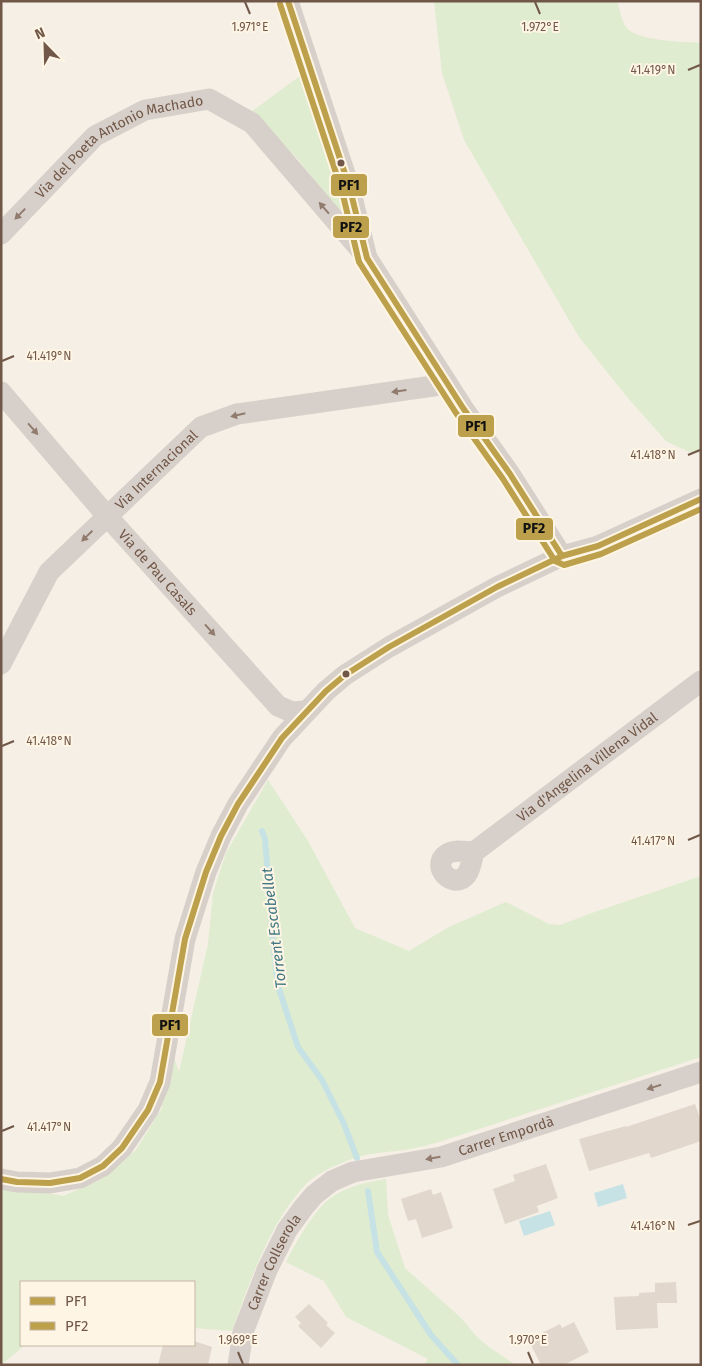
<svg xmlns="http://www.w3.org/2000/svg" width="702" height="1366" viewBox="0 0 702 1366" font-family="'Fira Sans',sans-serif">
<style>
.green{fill:#dfeccf}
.water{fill:#c7e2e5}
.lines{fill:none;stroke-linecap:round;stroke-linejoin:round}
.stream{stroke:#c7e2e5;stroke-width:6}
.building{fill:#e1d7cd}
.minor{stroke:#d7cfc9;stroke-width:21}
.bus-1-casing{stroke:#fff5e4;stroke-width:10}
.bus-2-casing{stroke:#fff5e4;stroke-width:10}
.bus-1{stroke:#bca04b;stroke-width:6}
.bus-2{stroke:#bca04b;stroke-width:6}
.oneway{fill:#907b6e}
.ticks{fill:none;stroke:#715747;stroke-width:2}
.bus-dot{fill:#715747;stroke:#fff5e4;stroke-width:2}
.labels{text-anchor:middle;stroke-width:4;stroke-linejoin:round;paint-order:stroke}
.street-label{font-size:14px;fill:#715747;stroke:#fff5e4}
.water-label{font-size:15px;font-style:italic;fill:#417885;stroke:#fff5e4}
.ticks-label{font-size:12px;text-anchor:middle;fill:#715747;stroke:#fff5e4;stroke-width:4;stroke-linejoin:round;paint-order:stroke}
.line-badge{stroke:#fff5e4;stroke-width:2}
.pale-badge-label{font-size:14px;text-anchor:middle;font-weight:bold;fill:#111}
</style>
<rect width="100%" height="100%" fill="#f5efe5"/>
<g class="green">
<path d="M434 1H617C620 9 621 20 626 27 635 41 685 42 701 43V453L689 452 666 441 627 397 579 337 464 140 442 73Z"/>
<polygon points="304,73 345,205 342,211 334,205 297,158 251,112"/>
<path d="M268 780 308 841 355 928 409 951 449 927 506 902 549 924 560 925 589 914 701 876V1057L439 1142C428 1145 416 1148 405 1150 386 1152 367 1153 349 1160 334 1166 317 1173 306 1184 270 1222 249 1283 232 1331L194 1328V1282H21V1345H25L1 1365V1184L63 1196 100 1180 136 1150 163 1106 155 1110 172 1052 179 1072 208 944 213 893 226 853Z"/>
<path d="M386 1179 388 1215 405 1268 461 1318 477 1337 489 1347 516 1365H424L428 1359 346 1317 324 1281 286 1262C294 1246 313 1212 328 1200 344 1187 366 1182 386 1179Z"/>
</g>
<g class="water">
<polygon points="623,1184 627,1198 598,1207 594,1193"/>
<polygon points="550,1211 555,1225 524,1236 519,1221"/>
</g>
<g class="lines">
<g class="stream">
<polyline points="262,831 265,839 273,940 278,986 298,1047 322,1080 344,1124 357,1158"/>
<polyline points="368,1191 377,1252 431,1335 458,1365"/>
</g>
</g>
<g class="building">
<polygon points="695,1104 701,1121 701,1141 651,1158 649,1153 589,1171 579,1139 626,1126 626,1127"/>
<polygon points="546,1164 558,1198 537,1206 539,1212 505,1224 493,1189 515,1181 513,1175"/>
<polygon points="431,1189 433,1195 441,1192 453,1228 422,1238 416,1219 408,1221 401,1199"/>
<polygon points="676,1282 677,1303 657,1303 658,1328 616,1330 614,1297 639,1296 639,1293 655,1292 655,1283"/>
<polygon points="309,1304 328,1323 326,1325 335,1333 321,1348 298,1326 301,1323 295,1317"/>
<polygon points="574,1322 589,1352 564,1365 541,1365 530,1343 544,1336 542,1333 560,1324 562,1328"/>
<polygon points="194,1341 212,1347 208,1365 158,1365 163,1345 194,1345"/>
</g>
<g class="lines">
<g class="minor">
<polyline points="288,1 350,189 367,258 463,408 510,474 562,556"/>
<path id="s1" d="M1 234 95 136 145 110 209 99 252 123 364 254"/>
<path id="s2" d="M1 392 107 516 278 706 292 712 305 711"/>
<path id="s3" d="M1 664 49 572 201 427 237 414 447 384"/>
<path id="s4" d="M474 852C472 859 471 868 467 874 454 892 429 866 447 854 454 849 466 852 474 852L701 681"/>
<polyline points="1,1179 17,1182 50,1183 80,1178 103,1166 122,1148 148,1110 160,1082 185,939 206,872 221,836 238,804 282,738 326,691 345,675 389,647 497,587 562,556 598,546 701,499"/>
<path id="s5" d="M238 1365 243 1332 267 1270 287 1230 303 1208 314 1195 332 1181 353 1172 441 1157 701 1072"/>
</g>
<g class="bus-1-casing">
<g id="bus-1">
<polyline points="288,1 350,189 367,258 463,408 510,474 562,556"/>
<polyline points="1,1179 17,1182 50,1183 80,1178 103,1166 122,1148 148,1110 160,1082 185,939 206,872 221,836 238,804 282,738 326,691 345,675 389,647 497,587 562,556 598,546 701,499"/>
</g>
</g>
<g class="bus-2-casing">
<polyline id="bus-2" points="280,4 342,191 359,262 456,413 503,479 555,561 564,565 601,554 701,509"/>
</g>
<use href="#bus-1" class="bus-1"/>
<use href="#bus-2" class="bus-2"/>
</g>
<defs><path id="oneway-solid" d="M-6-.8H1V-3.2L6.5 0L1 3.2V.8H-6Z" transform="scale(1.25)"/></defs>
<g class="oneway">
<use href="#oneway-solid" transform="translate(324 208) rotate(-131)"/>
<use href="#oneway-solid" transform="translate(20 214) rotate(134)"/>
<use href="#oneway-solid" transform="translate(399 391) rotate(172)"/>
<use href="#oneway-solid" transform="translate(238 415) rotate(167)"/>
<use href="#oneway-solid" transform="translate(33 429) rotate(49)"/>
<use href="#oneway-solid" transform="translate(87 536) rotate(136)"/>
<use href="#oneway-solid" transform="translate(210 630) rotate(48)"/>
<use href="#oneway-solid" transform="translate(654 1087) rotate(162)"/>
<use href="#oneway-solid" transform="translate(433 1158) rotate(170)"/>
</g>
<path class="ticks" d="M245 2 250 14M535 2 540 14M688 70 700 65M2 361 14 356M688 455 700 450M2 746 14 741M688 840 700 835M2 1131 14 1126M688 1225 700 1221M238 1352 243 1364M528 1352 533 1364"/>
<g class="bus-dot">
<circle cx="341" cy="163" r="4.5"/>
<circle cx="346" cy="674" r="4.5"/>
</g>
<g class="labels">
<g class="street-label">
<text dy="5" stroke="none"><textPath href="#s1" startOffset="152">Via del Poeta Antonio Machado</textPath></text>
<text dy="5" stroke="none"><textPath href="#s3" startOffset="252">Via Internacional</textPath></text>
<text dy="5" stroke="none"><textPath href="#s2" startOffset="239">Via de Pau Casals</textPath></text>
<text dy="5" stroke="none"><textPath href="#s4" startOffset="242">Via d'Angelina Villena Vidal</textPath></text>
<text dy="5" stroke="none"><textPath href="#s5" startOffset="392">Carrer Empordà</textPath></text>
<text dy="5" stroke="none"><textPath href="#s5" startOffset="110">Carrer Collserola</textPath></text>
</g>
<g class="water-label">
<text transform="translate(274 928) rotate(-97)" y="5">Torrent Escabellat</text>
</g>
</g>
<g class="ticks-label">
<text x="250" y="31">1.971°E</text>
<text x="540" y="31">1.972°E</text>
<text x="653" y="74">41.419°N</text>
<text x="49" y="360">41.419°N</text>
<text x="653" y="459">41.418°N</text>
<text x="49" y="745">41.418°N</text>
<text x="653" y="845">41.417°N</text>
<text x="49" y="1131">41.417°N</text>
<text x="653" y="1230">41.416°N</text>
<text x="238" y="1344">1.969°E</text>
<text x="528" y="1344">1.970°E</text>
</g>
<g class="line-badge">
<rect x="330" y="173" width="38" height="24" rx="5" fill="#bca04b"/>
<rect x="332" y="215" width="38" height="24" rx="5" fill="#bca04b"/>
<rect x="457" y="414" width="38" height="24" rx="5" fill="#bca04b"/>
<rect x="515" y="517" width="39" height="24" rx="5" fill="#bca04b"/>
<rect x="151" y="1013" width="38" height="24" rx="5" fill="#bca04b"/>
</g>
<g class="pale-badge-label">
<text x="349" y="190">PF1</text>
<text x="351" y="232">PF2</text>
<text x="476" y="431">PF1</text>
<text x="534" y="533">PF2</text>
<text x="170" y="1030">PF1</text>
</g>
<rect width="702" height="1366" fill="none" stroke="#715747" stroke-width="5"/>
<rect x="20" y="1281" width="175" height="65" fill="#fff5e4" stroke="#c6b6a5"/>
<rect x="30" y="1297" width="25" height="8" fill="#bca04b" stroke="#c6b6a5"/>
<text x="65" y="1306" font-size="15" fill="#715747">PF1</text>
<rect x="30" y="1322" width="25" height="8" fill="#bca04b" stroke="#c6b6a5"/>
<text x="65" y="1331" font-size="15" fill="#715747">PF2</text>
<g transform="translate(45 45) rotate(337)" stroke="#fff5e4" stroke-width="4" paint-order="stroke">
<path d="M0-4L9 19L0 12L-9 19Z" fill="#715747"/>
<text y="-8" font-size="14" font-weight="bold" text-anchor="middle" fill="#715747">N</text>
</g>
</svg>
